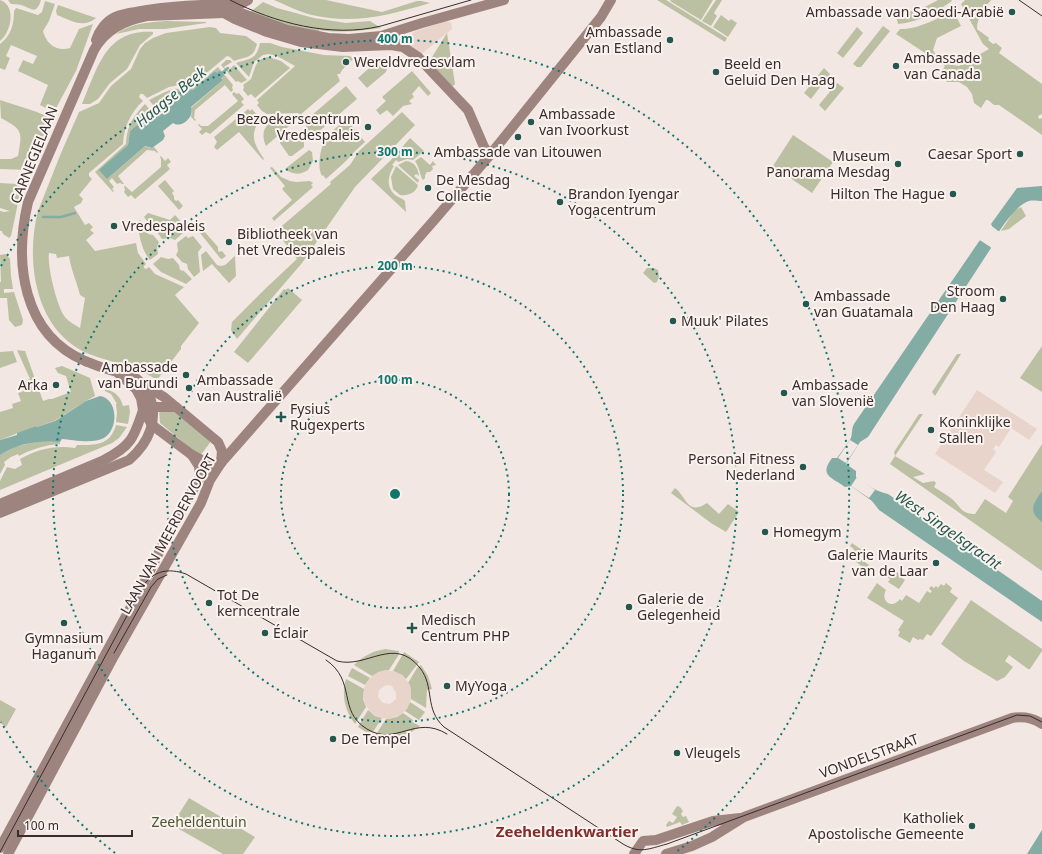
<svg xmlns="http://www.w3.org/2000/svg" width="1042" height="854" viewBox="0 0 1042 854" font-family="'Noto Sans',sans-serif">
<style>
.green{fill:#bcc0a2;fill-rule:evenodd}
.plaza{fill:#e8d4ca;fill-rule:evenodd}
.water{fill:#83aca5}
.pier{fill:#f2e7e2}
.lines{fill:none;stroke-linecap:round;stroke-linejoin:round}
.stream{stroke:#83aca5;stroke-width:2.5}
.secondary{stroke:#9d847f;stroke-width:10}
.tram{stroke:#382d2c;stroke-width:1}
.ring{fill:none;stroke:#0f766e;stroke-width:2;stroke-dasharray:2 4}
.poi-dot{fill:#25574f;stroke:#f9f2ee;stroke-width:1.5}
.labels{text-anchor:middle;stroke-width:4;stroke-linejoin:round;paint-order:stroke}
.poi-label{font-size:14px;fill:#382d2c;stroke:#f9f2ee;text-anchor:start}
.street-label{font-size:14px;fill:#382d2c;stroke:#f9f2ee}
.park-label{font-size:14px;fill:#4f5532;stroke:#f9f2ee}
.water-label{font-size:15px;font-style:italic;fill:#25574f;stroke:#f9f2ee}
.neighbourhood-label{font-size:15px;font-weight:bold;fill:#802e2c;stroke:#f9f2ee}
.centre{fill:#0f766e;stroke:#f9f2ee;stroke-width:2}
.ring-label{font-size:12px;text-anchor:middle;font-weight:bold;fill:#0f766e;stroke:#f9f2ee;stroke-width:4;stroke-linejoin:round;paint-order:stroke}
</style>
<rect width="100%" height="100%" fill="#f2e7e2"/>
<g class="green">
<path d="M0 0C17 6 11 32 0 41Z"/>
<path d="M8 0H41C36 16 32 8 21 5 17 4 14 4 11 4Z"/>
<path d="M274 0H326L382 12 417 1H421L430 3C390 15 354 25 312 15 299 12 286 5 274 0Z"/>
<polygon points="657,0 666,0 727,38 725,42"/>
<polygon points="671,0 713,0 701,20 670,1"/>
<polygon points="716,0 722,0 714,13 717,16 711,26 702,21"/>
<path d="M938 0H951L952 1C935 13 919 22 898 24L896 15 923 8Z"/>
<path d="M965 0H991C984 9 977 17 977 29L989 38 988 40 993 44 996 43 1002 48 999 53 1042 84V114L1038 116 1039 119 1042 118V135L999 105H994L988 100H986L981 108 974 103 972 94 967 87 959 82H947L939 76 945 66 896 34 900 29C916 30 940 18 953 10L961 26 937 38 933 50 939 60 947 64 959 66 989 49 983 44 961 4Z"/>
<path d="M45 1 55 4 49 21 43 31C46 44 57 52 70 48L79 29 93 24 76 71 54 112 40 105 48 85 18 71 23 60 33 64 37 56 11 45 6 56 10 58 5 70 0 68V44C11 36 14 24 14 11L16 8 38 15 42 12Z"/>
<path d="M263 2 277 8 314 18 346 23 370 21 381 28C360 31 341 33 319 30V33L292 28 249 13Z"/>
<path d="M58 5 96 18C83 29 70 20 57 15L56 11Z"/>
<polygon points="721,15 729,21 731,19 737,23 728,37 713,27"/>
<path d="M167 21 206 22V23L165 29H139L116 34C132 23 149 22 167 21Z"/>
<polygon points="883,26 890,31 861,67 857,67 853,64"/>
<path d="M210 27 216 28 220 33 246 36 257 44C253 59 247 56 234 61L230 57 227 56 192 85H180L169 87 147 98 143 94H140L139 97 143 101C130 113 124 127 123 144L89 173V176L92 179 79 195 83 199 81 203 74 207 85 225 89 223 93 227 90 230 94 233 86 240 95 251 136 243 138 253 146 264 144 266V268L146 269 149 267 155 274 184 287 175 295 199 323 181 346V349L157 380C150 376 143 371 135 368 120 363 104 360 89 354 35 332 25 261 38 211L61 153 79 112 99 103 111 86 131 69 140 49 145 43 153 38 166 33ZM49 253 56 254 57 258 69 256C71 270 77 282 80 295L85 298 80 328C75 325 68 321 65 317 57 307 47 266 49 253Z"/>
<polygon points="857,27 863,33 843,58 837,53"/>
<path d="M153 32V34L140 45 127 69 110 83 98 99 90 104H82C98 68 105 29 153 32Z"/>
<polygon points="447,33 455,84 453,86 451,85 429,62"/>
<path d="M260 43H270L282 47 324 55 350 56 353 59 342 70 340 74H337L340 81 300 115 298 113 267 114 262 111 257 105 259 103 257 100 295 66 277 56 269 54 263 55 254 62 249 77 236 63C251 58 256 60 260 43Z"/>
<path d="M268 57 281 61 290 68 255 98 251 94 248 96 243 90 244 87 243 85 251 79C255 69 255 59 268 57Z"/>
<polygon points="226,60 230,60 232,62 224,67 228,71 234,65 247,80 241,83 238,81 236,82 221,65"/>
<polygon points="383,60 388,64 386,72 367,88 358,78 377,61"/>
<polygon points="218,67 233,85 232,87 233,90 231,92 225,85 195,110 194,118 196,120 195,121 191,117 192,111 191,108 223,80 215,71 193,90 177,91 156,109 149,100 165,92 173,89 193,88"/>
<polygon points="824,68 830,74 811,99 804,93"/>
<polygon points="412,71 431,93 428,96 419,86 412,94 414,97 409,101 412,104 403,106 393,116 387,110 380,115 376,110 386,101 382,97"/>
<polygon points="837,83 844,88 825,111 819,105"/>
<polygon points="346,86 357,99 317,133 314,131 310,132 307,131 306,127 307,123 305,121"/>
<polygon points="234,92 237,94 239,93 244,99 241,102 244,105 210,134 206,132 202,135 199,132 202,129 198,125 199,124 201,126 208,126 238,101 232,94"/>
<path d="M0 100 37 112 51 118 29 170 0 169V159H11L18 156C22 133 24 130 1 118Z"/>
<path d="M145 104 152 112 130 131 128 145 107 179 145 146 150 148 154 147 158 152 157 153 155 151 147 150 118 176 124 184H122L120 183 117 184 112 178 109 181 114 187 112 189 114 191 113 192 95 172 126 144C127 126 132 118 145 104Z"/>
<path d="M248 109 250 111 252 109C254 112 257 114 258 117 260 121 256 125 255 129 251 140 258 150 264 159L263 160 239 132 217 150 214 147 217 142 214 137Z"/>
<polygon points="402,112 415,125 355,187 302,263 237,339 231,330 232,322 266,288 297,259 276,231 331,184 330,182 350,165 359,151"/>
<path d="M346 119 365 142 355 151 346 161 326 179 323 175 322 176C317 168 320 151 324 142L322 140Z"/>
<path d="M275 120 284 121 289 126 266 146C261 135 263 125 275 120Z"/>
<polygon points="293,131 295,131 304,142 304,147 292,156 289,156 280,143 280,141"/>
<polygon points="793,135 833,162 812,193 773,166"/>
<path d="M410 138 424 151 413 160 407 159 398 162 396 160 392 165 394 166C388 175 386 186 394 194 397 197 402 198 405 201L406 212 371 179 391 160Z"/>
<path d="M309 150 312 152 313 161 308 170C300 175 293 175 285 169Z"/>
<polygon points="161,156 165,161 168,158 171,162 167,165 170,169 135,199 131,195 128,197 124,192 125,190 124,186 125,186 132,192 161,167 161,159 160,157"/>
<path d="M421 157 430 165 433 161 436 165 432 166 433 169 430 172H427L425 175V178L423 180C420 177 420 168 415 161Z"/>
<path d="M406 161C415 162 418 168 419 176L416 174 414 176 419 180 418 183 398 165Z"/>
<path d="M396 166 418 185C416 193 408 196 400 195L393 189 391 177Z"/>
<polygon points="272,167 281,177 290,181 296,182 310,181 313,183 311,185 313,187 274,221 272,218 292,200 282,189 285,186 270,168"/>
<polygon points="165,180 174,191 172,193 174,196 174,199 176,201 178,200 183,206 179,210 158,186"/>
<polygon points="0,183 17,184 21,189 11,236 9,238 3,234 2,231 0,231 0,211 4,212 10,211 0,208"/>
<polygon points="1021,207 1026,216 1009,229 1001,231 1014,211"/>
<polygon points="148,213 170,220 175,215 185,226 182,229 183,233 175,240 170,238 162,239 157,232 156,228 154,226 151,226 144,217"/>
<path d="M140 220 148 228V234L153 235 159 242 157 247 158 254 150 260C141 249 140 237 137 223Z"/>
<polygon points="203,230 218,247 218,250 219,252 222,251 226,256 222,259 220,258 200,233"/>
<polygon points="186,236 188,238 193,236 202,247 198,252 200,272 194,277 188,269 187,264 182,262 176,255 178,251 177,243"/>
<polygon points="206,251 217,265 221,266 225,265 235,256 236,276 229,283 212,264 203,271 201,255"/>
<polygon points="6,254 10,259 11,276 13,289 4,289 4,293 14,292 23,320 22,325 15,327 9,320 7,298 0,298 0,282 1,282 0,255"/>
<polygon points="161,257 168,259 173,258 179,265 180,270 184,271 192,279 186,284 161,272 153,264"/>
<polygon points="647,268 654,268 658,270 659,277 657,282 654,283 643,273"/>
<polygon points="288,288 302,300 248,363 234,352 284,289 286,290"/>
<polygon points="1042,346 1042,392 1020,378"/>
<polygon points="17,350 25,351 43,401 49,399 52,399 71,392 66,376 58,373 55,368 62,366 90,378 95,396 86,401 54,421 37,427 36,426 0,440 0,412 13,408 12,404 21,401 18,393 24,391 21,383 30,379"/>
<polygon points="13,351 17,362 0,368 0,352"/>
<polygon points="957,354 961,354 935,396 932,392"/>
<path d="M105 389C116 392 120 396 123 406L129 405 130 412 128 424 116 422 117 413 116 404H117L111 394 105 391Z"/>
<polygon points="159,408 173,411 212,440 200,456 160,423"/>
<path d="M919 414H923L895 456 925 474 913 477 923 483 934 481 936 483 934 487C940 491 947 495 952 499 961 507 961 514 975 514L985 499 1006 513 1013 501 1008 497 1042 444V571L890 464 895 456 894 452Z"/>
<path d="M116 425 127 427 119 438 112 443 0 490V481L7 467 15 469 22 465 20 459C38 449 55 445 75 448L77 445C95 445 110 446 116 425Z"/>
<path d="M38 441 60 442V444C45 445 32 449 19 456L18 454 11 457 4 462 5 465 0 474V455L15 447Z"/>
<path d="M675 488C687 497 687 516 707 503L719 514 728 504 739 512 726 532 711 523 671 493Z"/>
<polygon points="852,543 862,550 858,557 869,565 866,570 855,561 856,559 853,558 855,555 854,554 852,556 848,553 849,551 851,552 854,549 850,546"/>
<polygon points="889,567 900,574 899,576 905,580 899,589 888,582 890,579 883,575"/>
<path d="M877 583 886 590C880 601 892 610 900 599L902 601 906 595 919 603 927 591 930 593 932 591 929 589 931 586 934 588 936 586 938 588 941 584 944 586 946 583 952 588 950 592 958 598 931 636 927 634 923 640 920 639 918 640 913 637 910 643 898 636 900 632 898 630 904 621 867 598Z"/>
<polygon points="971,600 1042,649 1042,651 1030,669 1028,669 1009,655 1005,661 1013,667 1005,677 997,681 964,661 941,644"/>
<path d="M385 649 399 651 398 656 389 670 382 671 372 676 354 665C363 656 373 651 385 649Z"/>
<polygon points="404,652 419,662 406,679 402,675 393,671"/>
<polygon points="421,665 428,676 432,689 427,690 426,708 411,699 411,691 408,683 417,668"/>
<polygon points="352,668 370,678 365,685 348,676"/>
<path d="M346 679 364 689 363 699 366 707 355 724C345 711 341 695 346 679Z"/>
<polygon points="0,700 16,709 6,727 0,723"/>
<polygon points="410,702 425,712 419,720 405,711"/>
<polygon points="368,710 375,716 382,718 371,735 358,727"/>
<path d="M403 713 413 720 412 722 420 726C408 736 391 741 375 736L386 719 397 717Z"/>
<polygon points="189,798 255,837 243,854 223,854 172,825"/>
<polygon points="677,806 680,807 683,811 681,814 683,817 686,816 689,822 682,825 680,822 667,827 666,825 669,821 673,823 677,817 672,814"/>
</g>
<g class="plaza">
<polygon points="446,21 451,23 452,29 420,55 405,45 409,36 416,31"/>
<polygon points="977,390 1037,429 1029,440 1011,428 999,447 996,445 993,449 996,452 984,470 1003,482 995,493 935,454"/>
<path d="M387 670 396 672 404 677 410 685 411 691V700L407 709 400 715 390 719 382 718 372 714 365 704 363 696 365 685 370 678 378 672ZM386 685 392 686 396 693V699L390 704 383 703 378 697 379 690Z"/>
</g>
<g class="water">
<path d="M215 71 217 73 220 71 224 75 221 78 223 80 191 107C195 117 181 129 173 123L163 131 165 136 163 140 152 148 145 146 107 179 99 170 128 145 130 131 152 112 150 110 154 107 156 108 177 91 193 90Z"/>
<path d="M1042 186V201C1038 201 1033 200 1029 201 1015 205 998 233 990 245L991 248 868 437 860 442 846 464 856 471V477C867 485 875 491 888 494L1042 601V622L879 510 872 501 851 486 845 487C831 477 819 476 832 458H837L850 440C853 435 851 429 854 424L980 240H983L992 226 991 224 1017 188Z"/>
<path d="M100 396C118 399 119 429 104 438 93 444 73 440 62 439L60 442C38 440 19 443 0 455V440L17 435V433L36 426 37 427 55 421 86 401Z"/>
<path d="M1042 491V522C1027 511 1034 503 1042 491Z"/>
<polygon points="1042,830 1042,854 1027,854"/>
</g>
<g class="pier">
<polygon points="989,224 1001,233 992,245 992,248 978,239 982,238 990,226"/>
<polygon points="850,440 858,445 846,463 838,458"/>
<polygon points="857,477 875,490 869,498 851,486"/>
</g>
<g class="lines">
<g class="stream">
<polyline points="219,74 222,73 228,68"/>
<polyline points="43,217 61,217 75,213"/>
</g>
<g class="secondary">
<polyline points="211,0 217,4 287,30 328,38 349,39 381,36 422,23 504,0"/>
<polyline points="217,4 224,13 235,19 267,32 301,42 343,47 391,45 403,47 418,57 468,110 484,147 490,155"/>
<path d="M96 40C99 31 106 21 115 17 122 14 129 13 136 12 163 6 190 6 217 4L227 3 233 0"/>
<polyline points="118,373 136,389 141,398 143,410 152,425 192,455 211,465 221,463"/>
<polyline points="145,389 152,390 164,397 218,442 222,451 221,463"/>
<polyline points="146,407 176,407"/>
<path d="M0 504 104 460C131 446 134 438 143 410"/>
<path d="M0 513 129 460C149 443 160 418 148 393 145 387 140 381 134 377 128 373 121 373 114 371 104 369 95 365 85 361 22 334 14 262 28 202L94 50C105 30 125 20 147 16L224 13 248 0"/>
<polyline points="0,848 144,583 163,544 200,477 199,466 192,455"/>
<polyline points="8,854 114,656 201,503 210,480 221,463 436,218 490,155 601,17 611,0"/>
<polyline points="634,854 643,841 656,840 713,821 740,818"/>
<path d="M666 854 692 846 712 837 744 817 1012 718C1023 716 1032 717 1042 724"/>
</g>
<g class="tram">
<path d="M230 0C275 23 331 38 381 26L471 0"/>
<polyline points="1019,0 1042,16"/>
<polyline points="114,653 151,587 158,579 167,575"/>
<path d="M326 660C357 681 337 711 367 729 396 747 415 714 447 734"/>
<path d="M0 852 143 586C154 570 169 568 186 574L337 661C367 669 394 635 420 668 435 687 424 709 444 727L623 844C640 854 648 849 667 844L1017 715 1030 716 1042 722"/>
</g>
</g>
<g class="ring">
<circle cx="395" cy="494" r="114"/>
<circle cx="395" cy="494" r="228"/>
<circle cx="395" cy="494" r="342"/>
<path d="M115 853A455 455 0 0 1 1 722M1 266A455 455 0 1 1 675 853"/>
</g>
<g class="poi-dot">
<circle cx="1012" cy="12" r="4"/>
<circle cx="670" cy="40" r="4"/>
<circle cx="346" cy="62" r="4"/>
<circle cx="896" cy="66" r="4"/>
<circle cx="716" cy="72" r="4"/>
<circle cx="531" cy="122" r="4"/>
<circle cx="368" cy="127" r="4"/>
<circle cx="518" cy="137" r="4"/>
<circle cx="1020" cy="154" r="4"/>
<circle cx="898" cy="164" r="4"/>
<circle cx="428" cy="188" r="4"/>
<circle cx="953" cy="194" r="4"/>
<circle cx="560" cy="202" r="4"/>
<circle cx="114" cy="226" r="4"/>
<circle cx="229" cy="242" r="4"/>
<circle cx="1003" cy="299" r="4"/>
<circle cx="806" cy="304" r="4"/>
<circle cx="673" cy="321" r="4"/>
<circle cx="186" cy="375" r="4"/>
<circle cx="56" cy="385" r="4"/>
<circle cx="189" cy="388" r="4"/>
<circle cx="784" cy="393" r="4"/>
<path d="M279 411h4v4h4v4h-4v4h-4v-4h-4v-4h4z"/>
<circle cx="931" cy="430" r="4"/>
<circle cx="803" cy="467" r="4"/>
<circle cx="765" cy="532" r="4"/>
<circle cx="936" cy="563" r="4"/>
<circle cx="209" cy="603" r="4"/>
<circle cx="629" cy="607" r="4"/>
<circle cx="64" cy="623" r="4"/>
<path d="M410 622h4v4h4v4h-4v4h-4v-4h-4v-4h4z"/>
<circle cx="265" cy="633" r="4"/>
<circle cx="447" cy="686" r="4"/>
<circle cx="333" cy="739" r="4"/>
<circle cx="677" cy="753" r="4"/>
<circle cx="972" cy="826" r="4"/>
</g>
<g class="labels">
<g class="poi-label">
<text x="1004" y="17" text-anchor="end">Ambassade van Saoedi-Arabië</text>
<text x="662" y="37" text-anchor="end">Ambassade<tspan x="662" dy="16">van Estland</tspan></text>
<text x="904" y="63">Ambassade<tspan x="904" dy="16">van Canada</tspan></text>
<text x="354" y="67">Wereldvredesvlam</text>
<text x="724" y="69">Beeld en<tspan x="724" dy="16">Geluid Den Haag</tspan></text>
<text x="539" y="119">Ambassade<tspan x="539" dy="16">van Ivoorkust</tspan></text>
<text x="360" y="124" text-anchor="end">Bezoekerscentrum<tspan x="360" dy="16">Vredespaleis</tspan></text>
<text x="518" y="157" text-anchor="middle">Ambassade van Litouwen</text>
<text x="1012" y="159" text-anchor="end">Caesar Sport</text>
<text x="890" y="161" text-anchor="end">Museum<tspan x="890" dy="16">Panorama Mesdag</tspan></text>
<text x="436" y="185">De Mesdag<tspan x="436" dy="16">Collectie</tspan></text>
<text x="568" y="199">Brandon Iyengar<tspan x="568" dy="16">Yogacentrum</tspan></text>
<text x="945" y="199" text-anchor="end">Hilton The Hague</text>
<text x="122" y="231">Vredespaleis</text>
<text x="237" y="239">Bibliotheek van<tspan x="237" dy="16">het Vredespaleis</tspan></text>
<text x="995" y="296" text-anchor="end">Stroom<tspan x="995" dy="16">Den Haag</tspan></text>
<text x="814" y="301">Ambassade<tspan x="814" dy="16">van Guatamala</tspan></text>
<text x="681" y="326">Muuk' Pilates</text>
<text x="178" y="372" text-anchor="end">Ambassade<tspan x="178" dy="16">van Burundi</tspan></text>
<text x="197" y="385">Ambassade<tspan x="197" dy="16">van Australië</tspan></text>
<text x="48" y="390" text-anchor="end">Arka</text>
<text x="792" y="390">Ambassade<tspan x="792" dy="16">van Slovenië</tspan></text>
<text x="290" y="414">Fysius<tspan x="290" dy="16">Rugexperts</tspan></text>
<text x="939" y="427">Koninklijke<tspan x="939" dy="16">Stallen</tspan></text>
<text x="795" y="464" text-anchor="end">Personal Fitness<tspan x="795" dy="16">Nederland</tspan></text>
<text x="773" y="537">Homegym</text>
<text x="928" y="560" text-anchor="end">Galerie Maurits<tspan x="928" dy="16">van de Laar</tspan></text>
<text x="217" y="600">Tot De<tspan x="217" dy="16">kerncentrale</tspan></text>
<text x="637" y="604">Galerie de<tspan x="637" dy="16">Gelegenheid</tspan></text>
<text x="421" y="625">Medisch<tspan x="421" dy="16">Centrum PHP</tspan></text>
<text x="273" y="638">Éclair</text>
<text x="64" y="643" text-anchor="middle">Gymnasium<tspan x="64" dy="16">Haganum</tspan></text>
<text x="455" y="691">MyYoga</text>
<text x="341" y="744">De Tempel</text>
<text x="685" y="758">Vleugels</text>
<text x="964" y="823" text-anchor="end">Katholiek<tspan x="964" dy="16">Apostolische Gemeente</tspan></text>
</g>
<g class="street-label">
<text transform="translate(34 155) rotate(-68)" y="5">CARNEGIELAAN</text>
<text transform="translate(168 534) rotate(-61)" y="5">LAAN VAN MEERDERVOORT</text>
<text transform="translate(869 756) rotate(-20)" y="5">VONDELSTRAAT</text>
</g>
<g class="park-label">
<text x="199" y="827">Zeeheldentuin</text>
</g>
<g class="water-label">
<text transform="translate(171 97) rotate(-39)" y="5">Haagse Beek</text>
<text transform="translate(948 530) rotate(35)" y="5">West Singelsgracht</text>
</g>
<g class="neighbourhood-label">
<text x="567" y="837">Zeeheldenkwartier</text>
</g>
</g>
<circle cx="395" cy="494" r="6" class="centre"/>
<g class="ring-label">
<text x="395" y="43">400 m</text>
<text x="395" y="156">300 m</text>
<text x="395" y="270">200 m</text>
<text x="395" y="384">100 m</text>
</g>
<path d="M18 830v6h114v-6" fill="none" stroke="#382d2c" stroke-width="2"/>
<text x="24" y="830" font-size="12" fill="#382d2c" stroke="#f9f2ee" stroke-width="3" paint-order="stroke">100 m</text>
</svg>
